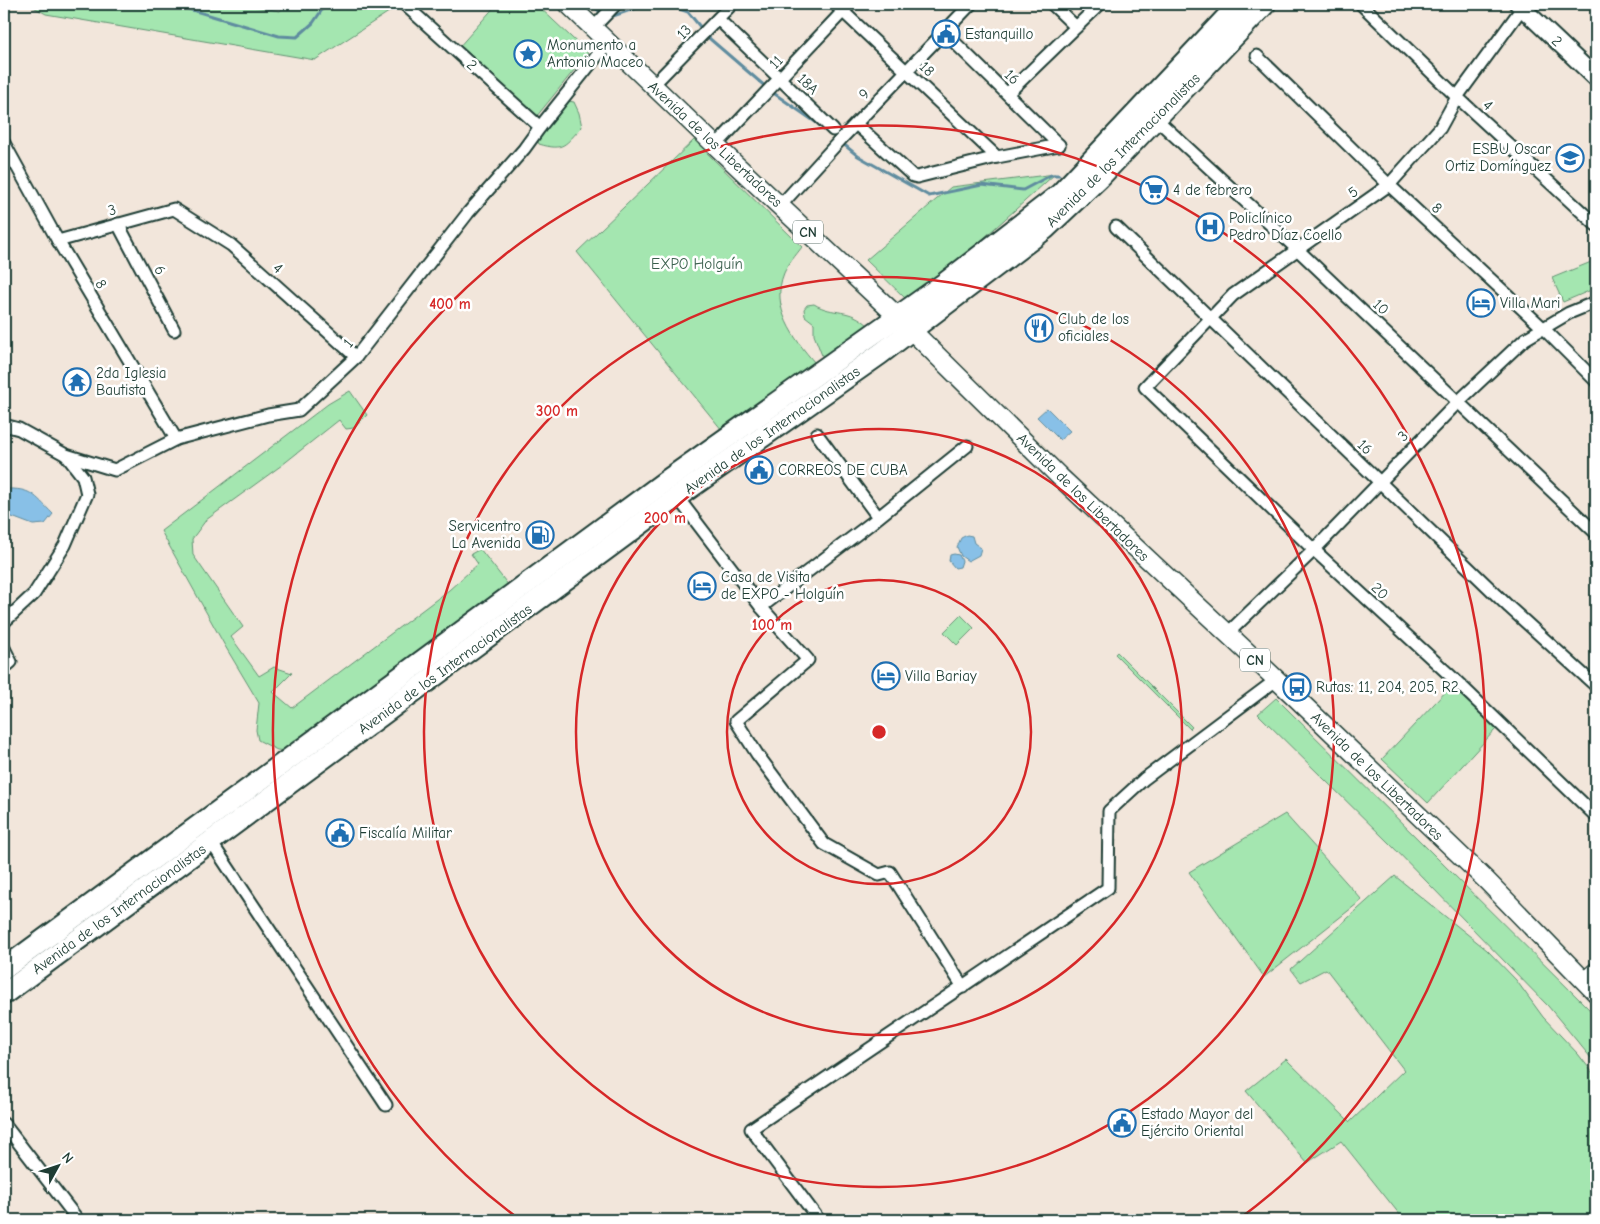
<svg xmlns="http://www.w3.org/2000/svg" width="1600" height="1224" viewBox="0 0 1600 1224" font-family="'Comic Neue',sans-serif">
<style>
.green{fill:#a4e6b0;stroke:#629272}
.water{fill:#88c0e7;stroke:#5e8c9f}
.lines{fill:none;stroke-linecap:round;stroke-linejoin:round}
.stream{stroke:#5e8c9f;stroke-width:3}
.street-casing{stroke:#1f3d34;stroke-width:15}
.secondary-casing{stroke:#1f3d34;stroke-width:20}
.primary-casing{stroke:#1f3d34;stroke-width:21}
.highway-casing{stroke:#1f3d34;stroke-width:24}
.street{stroke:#fff;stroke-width:11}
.secondary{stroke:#fff;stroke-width:16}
.primary{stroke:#fff;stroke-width:18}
.highway{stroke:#fff;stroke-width:20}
.ring{fill:none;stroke:#d62828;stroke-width:2.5}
.labels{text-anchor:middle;stroke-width:5;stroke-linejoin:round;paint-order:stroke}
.shield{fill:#fff;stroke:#627771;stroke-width:1}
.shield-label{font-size:14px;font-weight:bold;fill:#1f3d34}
.street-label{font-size:15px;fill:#1f3d34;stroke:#fff}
.poi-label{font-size:15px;fill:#1f3d34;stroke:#fff;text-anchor:start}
.park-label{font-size:15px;fill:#3a5f4d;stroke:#fff}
.centre{fill:#d62828;stroke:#fff;stroke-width:2.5}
.ring-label{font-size:15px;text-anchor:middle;font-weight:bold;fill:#d62828;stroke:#fff;stroke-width:5;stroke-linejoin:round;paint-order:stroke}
</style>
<rect width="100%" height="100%" fill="#f2e6db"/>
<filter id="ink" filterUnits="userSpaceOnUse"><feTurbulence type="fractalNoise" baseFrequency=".02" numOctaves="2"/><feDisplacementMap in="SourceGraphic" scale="10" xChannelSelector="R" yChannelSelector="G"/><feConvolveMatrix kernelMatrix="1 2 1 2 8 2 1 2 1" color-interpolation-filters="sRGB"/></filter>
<g filter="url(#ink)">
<g class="green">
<polygon points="28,4 240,4 280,11 288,4 401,4 315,60 46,14"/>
<polygon points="497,4 536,4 588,53 536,117 458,48"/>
<path d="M568 101 574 102 579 113 582 127C565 144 565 152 539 144L537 140 554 115Z"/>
<path d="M694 140 802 247C796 255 788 264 784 273 770 307 794 339 815 363L722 430 577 252Z"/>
<polygon points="1055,174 965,255 907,300 866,260 951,187"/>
<polygon points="1596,260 1596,288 1563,302 1552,278"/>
<path d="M814 304C834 316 849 307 869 326L823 358 814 335V323L805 316 804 309 807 305Z"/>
<polygon points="350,391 367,415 354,428 346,429 339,420 282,465 206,520 192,539 193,555 243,627 231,637 259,676 274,667 292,673 273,692 292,708 449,590 478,564 471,554 480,549 509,586 287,751 277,750 258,740 256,730 259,703 225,646 161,531 328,404"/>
<polygon points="961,615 974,628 957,645 944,632"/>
<polygon points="1117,652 1192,727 1190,729 1115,654"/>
<polygon points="1451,686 1496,729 1428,803 1382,759"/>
<polygon points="1276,698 1596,1016 1596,1064 1548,1006 1389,843 1258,714"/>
<polygon points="1285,814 1362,900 1264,977 1189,872"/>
<polygon points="1395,876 1487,950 1516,980 1543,1017 1578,1054 1596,1077 1596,1220 1404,1220 1341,1141 1307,1163 1246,1091 1286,1059 1350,1122 1404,1070 1326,969 1301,982 1291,969"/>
</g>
<g class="water">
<polygon points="1047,408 1070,431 1060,440 1037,417"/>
<path d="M4 489C32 488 34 495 53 514L45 524 33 525 12 517H4Z"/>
<polygon points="967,535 972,536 974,543 981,548 979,555 968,561 961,556 957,547 961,538"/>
<polygon points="954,554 959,555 962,561 960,567 955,568 949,561 950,555"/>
</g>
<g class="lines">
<g class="stream">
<polyline points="172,4 279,36 297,37 313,23 326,4"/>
<polyline points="592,4 599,11"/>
<polyline points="665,4 688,12 710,39 767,88"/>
<polyline points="613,16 648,4"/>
<polyline points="772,92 824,128"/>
<polyline points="842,143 858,156 929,196 982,185 1023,190 1051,175 1059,175"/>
</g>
<g class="street-casing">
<g id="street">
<polyline points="404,4 540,127"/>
<polyline points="835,4 997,157"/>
<polyline points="1052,4 1076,27"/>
<polyline points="1361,4 1457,97 1596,225"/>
<polyline points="1522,8 1457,97 1440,128 1389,185 1233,295 1145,387 1314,550 1454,679 1596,816"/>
<polyline points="718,19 833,130"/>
<polyline points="593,28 616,4"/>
<polyline points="944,32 1059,145"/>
<polyline points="1257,56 1389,185 1543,328 1596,381"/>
<polyline points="657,81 732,4"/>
<polyline points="1008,93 1100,4"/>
<polyline points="1153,116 1298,250 1596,533"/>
<polyline points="856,124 913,176 917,177 997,157 1059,145"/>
<polyline points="722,139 850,4"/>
<polyline points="4,143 58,241 176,439"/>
<polyline points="780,206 842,138 971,4"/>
<polyline points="118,224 174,330"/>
<polyline points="1116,227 1509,607 1596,686"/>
<polyline points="58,241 174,209 231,245 356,357"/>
<polyline points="4,425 19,429 66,455 115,470 176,439 268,415 299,410 356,357 468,213 524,149 540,127 608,42"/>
<polyline points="817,434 878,517"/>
<polyline points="675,494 761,607 808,660 736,721 757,754 824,844 879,875 890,872 963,987"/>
<polyline points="761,607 870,524 967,446"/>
<polyline points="4,622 34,594 65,545 87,494 83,477 66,455"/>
<polyline points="1227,634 1314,550 1459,401 1525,339 1569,313 1596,302"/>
<polyline points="4,648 11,662 4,668"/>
<polyline points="211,842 386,1105"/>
<polyline points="1583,979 1596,968"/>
<polyline points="4,1124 78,1220"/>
<polyline points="819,1220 751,1129 1108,888 1109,811 1144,779 1276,680"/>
</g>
</g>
<g class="secondary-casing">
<polyline id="secondary" points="1518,4 1596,78"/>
</g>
<g class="primary-casing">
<polyline id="primary" points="568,4 718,148 898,317 1060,477 1292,694 1487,881 1596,993"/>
</g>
<g class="highway-casing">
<g id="highway">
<polyline points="4,969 666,481 945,283 1060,194 1239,4"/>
<polyline points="4,994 677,497 880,354 1045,229 1099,178 1265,4"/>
</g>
</g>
<use href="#street" class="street"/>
<use href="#secondary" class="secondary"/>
<use href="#primary" class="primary"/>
<use href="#highway" class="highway"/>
</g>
</g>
<g class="ring">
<circle cx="879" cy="732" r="152"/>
<circle cx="879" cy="732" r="303"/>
<circle cx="879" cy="732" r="455"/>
<path d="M519 1219A606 606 0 1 1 1239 1219"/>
</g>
<defs>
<g id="civic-ring" transform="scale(1.4375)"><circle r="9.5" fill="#fff" stroke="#1f6fb2" stroke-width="1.5"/><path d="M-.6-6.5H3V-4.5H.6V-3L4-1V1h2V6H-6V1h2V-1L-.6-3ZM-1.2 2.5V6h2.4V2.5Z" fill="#1f6fb2"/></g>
<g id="sight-ring" transform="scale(1.4375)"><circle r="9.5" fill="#fff" stroke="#1f6fb2" stroke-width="1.5"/><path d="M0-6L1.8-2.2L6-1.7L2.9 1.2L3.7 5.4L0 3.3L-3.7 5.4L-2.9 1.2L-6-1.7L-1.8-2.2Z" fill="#1f6fb2"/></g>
<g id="school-ring" transform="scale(1.4375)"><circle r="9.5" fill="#fff" stroke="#1f6fb2" stroke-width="1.5"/><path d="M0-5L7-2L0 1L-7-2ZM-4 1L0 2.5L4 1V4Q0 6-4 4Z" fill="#1f6fb2"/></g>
<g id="supermarket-ring" transform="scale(1.4375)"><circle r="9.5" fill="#fff" stroke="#1f6fb2" stroke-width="1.5"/><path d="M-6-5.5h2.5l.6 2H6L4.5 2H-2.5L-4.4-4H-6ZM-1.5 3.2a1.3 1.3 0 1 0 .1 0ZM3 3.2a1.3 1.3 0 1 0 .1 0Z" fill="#1f6fb2"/></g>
<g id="hospital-ring" transform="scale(1.4375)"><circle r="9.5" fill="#fff" stroke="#1f6fb2" stroke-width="1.5"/><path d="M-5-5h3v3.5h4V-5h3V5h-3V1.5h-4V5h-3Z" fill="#1f6fb2"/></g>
<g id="hotel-ring" transform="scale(1.4375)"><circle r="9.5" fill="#fff" stroke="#1f6fb2" stroke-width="1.5"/><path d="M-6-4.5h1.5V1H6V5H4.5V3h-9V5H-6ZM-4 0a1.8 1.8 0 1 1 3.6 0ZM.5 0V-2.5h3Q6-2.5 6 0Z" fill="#1f6fb2"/></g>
<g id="restaurant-ring" transform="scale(1.4375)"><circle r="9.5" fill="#fff" stroke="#1f6fb2" stroke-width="1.5"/><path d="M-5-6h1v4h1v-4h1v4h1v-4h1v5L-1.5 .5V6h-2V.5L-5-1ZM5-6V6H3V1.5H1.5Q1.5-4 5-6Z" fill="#1f6fb2"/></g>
<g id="temple-ring" transform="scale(1.4375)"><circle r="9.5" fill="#fff" stroke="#1f6fb2" stroke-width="1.5"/><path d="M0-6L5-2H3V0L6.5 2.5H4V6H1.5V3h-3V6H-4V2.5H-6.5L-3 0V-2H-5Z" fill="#1f6fb2"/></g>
<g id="fuel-ring" transform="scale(1.4375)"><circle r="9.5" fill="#fff" stroke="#1f6fb2" stroke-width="1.5"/><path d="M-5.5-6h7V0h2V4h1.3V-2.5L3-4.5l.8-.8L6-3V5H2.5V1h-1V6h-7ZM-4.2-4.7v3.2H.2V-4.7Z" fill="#1f6fb2"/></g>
<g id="bus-ring" transform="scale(1.4375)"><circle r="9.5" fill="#fff" stroke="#1f6fb2" stroke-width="1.5"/><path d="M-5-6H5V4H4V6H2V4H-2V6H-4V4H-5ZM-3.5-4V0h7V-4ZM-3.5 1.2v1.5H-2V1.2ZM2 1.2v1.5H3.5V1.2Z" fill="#1f6fb2"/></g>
</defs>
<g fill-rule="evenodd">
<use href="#civic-ring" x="946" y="34"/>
<use href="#sight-ring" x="528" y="54"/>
<use href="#school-ring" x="1570" y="158"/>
<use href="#supermarket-ring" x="1154" y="190"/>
<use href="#hospital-ring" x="1210" y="227"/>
<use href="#hotel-ring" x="1481" y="303"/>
<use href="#restaurant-ring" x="1039" y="328"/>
<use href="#temple-ring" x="77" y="382"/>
<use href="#civic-ring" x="759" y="470"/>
<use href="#fuel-ring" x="540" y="535"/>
<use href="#hotel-ring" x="702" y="586"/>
<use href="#hotel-ring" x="886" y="676"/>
<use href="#bus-ring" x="1297" y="687"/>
<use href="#civic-ring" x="340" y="833"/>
<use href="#civic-ring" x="1122" y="1123"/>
</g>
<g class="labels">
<g class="shield">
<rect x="793" y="220.5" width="30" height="23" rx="4"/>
<rect x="1240" y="648.5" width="30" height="23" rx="4"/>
</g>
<g class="shield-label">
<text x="808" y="237">CN</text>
<text x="1255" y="665">CN</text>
</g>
<g class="street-label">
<text transform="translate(684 32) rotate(-46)" y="5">13</text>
<text transform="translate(1557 41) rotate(43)" y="5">2</text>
<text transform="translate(776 62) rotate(-47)" y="5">11</text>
<text transform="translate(472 65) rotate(42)" y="5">2</text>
<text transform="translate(927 69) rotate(44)" y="5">18</text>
<text transform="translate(1012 77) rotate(44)" y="5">16</text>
<text transform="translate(808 84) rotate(44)" y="5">18A</text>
<text transform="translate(864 94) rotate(-47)" y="5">9</text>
<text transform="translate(1488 105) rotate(43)" y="5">4</text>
<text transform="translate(715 144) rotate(43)" y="5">Avenida de los Libertadores</text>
<text transform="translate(1123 150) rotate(-45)" y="5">Avenida de los Internacionalistas</text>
<text transform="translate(1353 192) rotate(-36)" y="5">5</text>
<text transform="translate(1437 208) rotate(43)" y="5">8</text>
<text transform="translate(112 210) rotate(-16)" y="5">3</text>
<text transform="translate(278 268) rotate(42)" y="5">4</text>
<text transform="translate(160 270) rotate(62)" y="5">6</text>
<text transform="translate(101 284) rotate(59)" y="5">8</text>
<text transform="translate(1381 307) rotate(43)" y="5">10</text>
<text transform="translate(348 343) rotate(-50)" y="5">1</text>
<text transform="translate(772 430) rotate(-35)" y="5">Avenida de los Internacionalistas</text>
<text transform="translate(1403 436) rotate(-45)" y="5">3</text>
<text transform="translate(1365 447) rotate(44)" y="5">16</text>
<text transform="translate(1083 497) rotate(44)" y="5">Avenida de los Libertadores</text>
<text transform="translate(1380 591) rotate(43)" y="5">20</text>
<text transform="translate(445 669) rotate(-36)" y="5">Avenida de los Internacionalistas</text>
<text transform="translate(1377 776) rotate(44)" y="5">Avenida de los Libertadores</text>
<text transform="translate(119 909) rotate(-36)" y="5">Avenida de los Internacionalistas</text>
</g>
<g class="poi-label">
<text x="965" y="39">Estanquillo</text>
<text x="547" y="50">Monumento a<tspan x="547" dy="17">Antonio Maceo</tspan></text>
<text x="1551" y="154" text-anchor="end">ESBU Oscar<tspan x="1551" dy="17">Ortiz Domínguez</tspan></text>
<text x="1173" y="195">4 de febrero</text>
<text x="1229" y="223">Policlínico<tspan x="1229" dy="17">Pedro Díaz Coello</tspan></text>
<text x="1500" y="308">Villa Mari</text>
<text x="1058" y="324">Club de los<tspan x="1058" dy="17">oficiales</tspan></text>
<text x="96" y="378">2da Iglesia<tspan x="96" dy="17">Bautista</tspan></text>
<text x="778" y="475">CORREOS DE CUBA</text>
<text x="521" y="531" text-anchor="end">Servicentro<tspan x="521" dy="17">La Avenida</tspan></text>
<text x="721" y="582">Casa de Visita<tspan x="721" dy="17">de EXPO - Holguín</tspan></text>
<text x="905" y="681">Villa Bariay</text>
<text x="1316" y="692">Rutas: 11, 204, 205, R2</text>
<text x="359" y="838">Fiscalía Militar</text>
<text x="1141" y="1119">Estado Mayor del<tspan x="1141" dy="17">Ejército Oriental</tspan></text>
</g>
<g class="park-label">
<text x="697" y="269">EXPO Holguín</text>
</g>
</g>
<circle cx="879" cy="732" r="8" class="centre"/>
<g class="ring-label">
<text x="450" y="309">400 m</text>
<text x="557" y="416">300 m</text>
<text x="665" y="523">200 m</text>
<text x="772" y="630">100 m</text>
</g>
<rect width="1600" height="1224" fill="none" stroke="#fff" stroke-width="20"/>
<rect x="10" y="10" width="1580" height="1204" fill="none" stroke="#1f3d34" stroke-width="2" filter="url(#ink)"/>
<g transform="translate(58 1166) rotate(50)" stroke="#ffffff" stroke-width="4" paint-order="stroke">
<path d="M0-4L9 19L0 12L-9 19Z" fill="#1f3d34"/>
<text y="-8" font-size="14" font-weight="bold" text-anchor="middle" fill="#1f3d34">N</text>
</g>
</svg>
